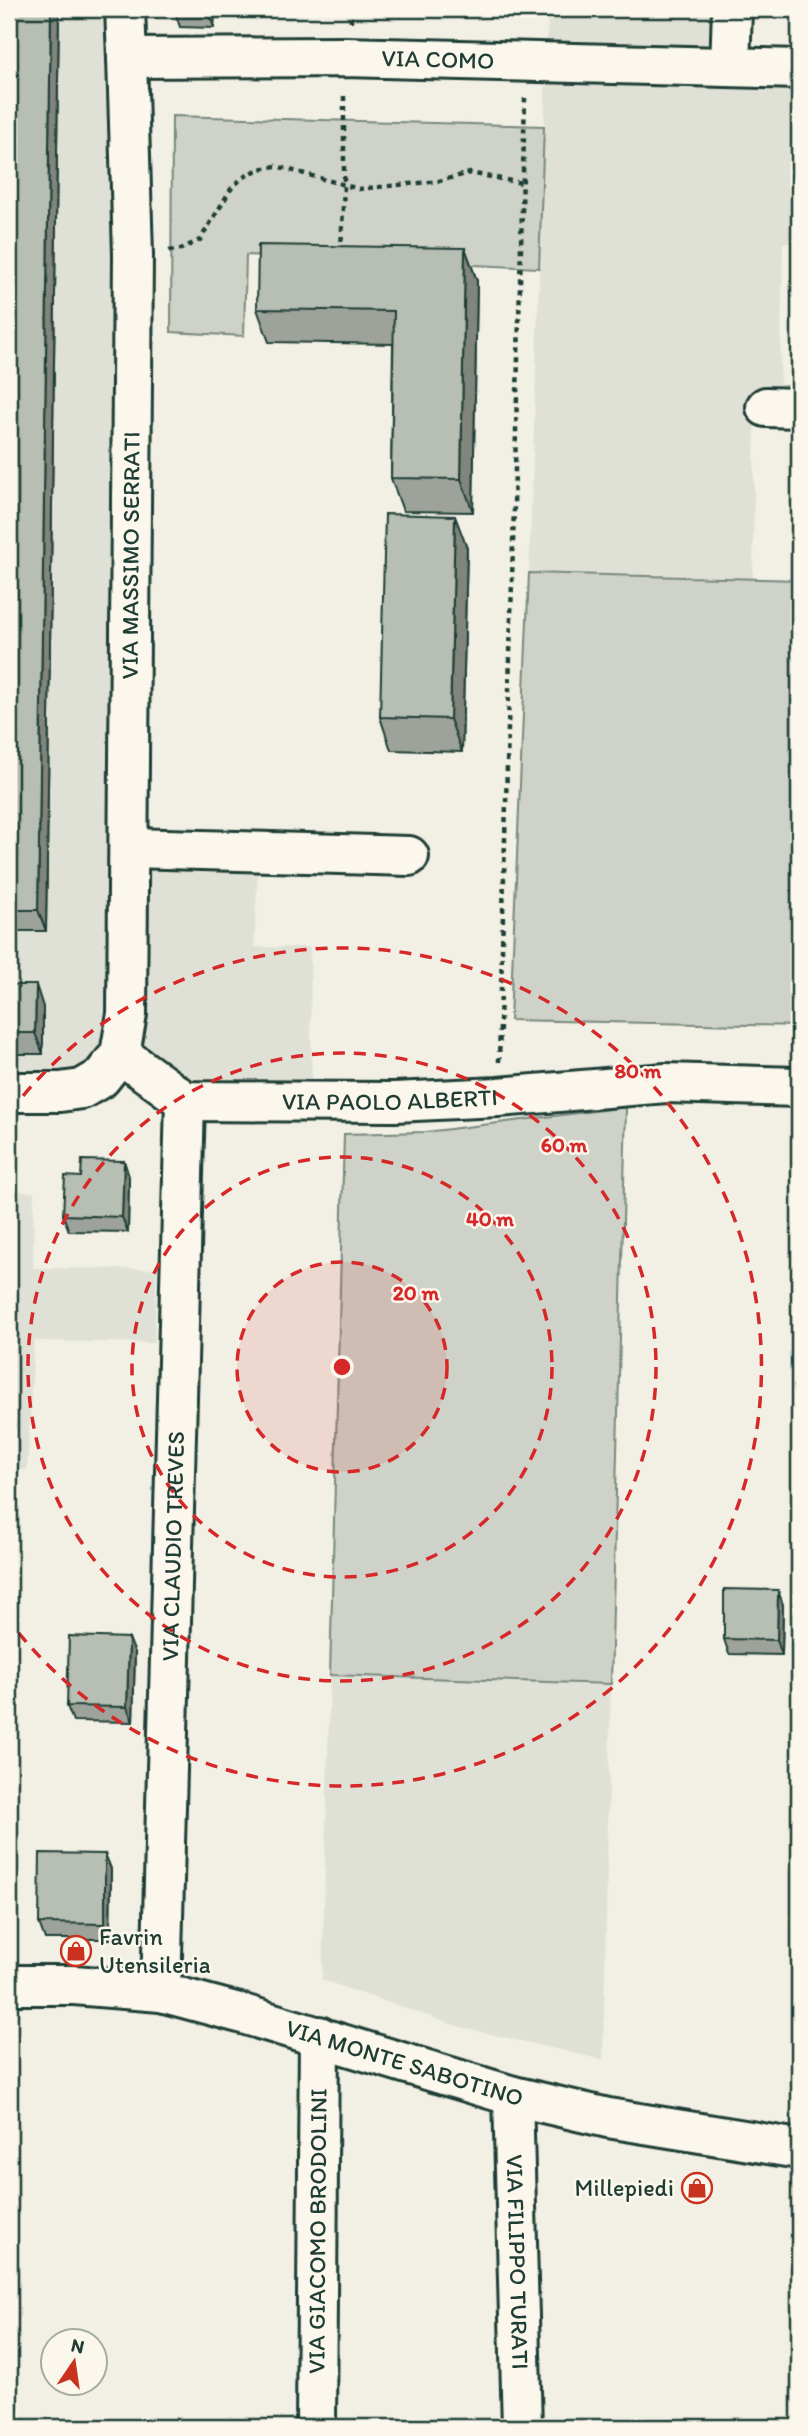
<svg xmlns="http://www.w3.org/2000/svg" width="808" height="2436" viewBox="0 0 808 2436" font-family="Itim,sans-serif">
<style>
.built{fill:#e0e1d6}
.green{fill:#cfd2c8;stroke:#77887e;stroke-width:2}
.lines{fill:none;stroke-linecap:round;stroke-linejoin:round}
.minor-casing{stroke:#1f3d34;stroke-width:44}
.path{stroke:#1f3d34;stroke-width:4.5;stroke-dasharray:5 5;stroke-linecap:butt}
.minor{stroke:#fbf7ec;stroke-width:38}
.wall{fill:#9da39a;stroke:#1f3d34;stroke-width:2}
.shaded-wall{fill:#80857d;stroke:#1f3d34;stroke-width:2}
.building{fill:#b7beb3;stroke:#1f3d34;stroke-width:2}
.ring{fill:none;stroke:#d62828;stroke-width:3.5;stroke-dasharray:12 9}
.labels{text-anchor:middle;stroke-width:5;stroke-linejoin:round;paint-order:stroke}
.street-label{font-size:24px;fill:#1f3d34;stroke:#fbf7ec}
.poi-label{font-size:24px;fill:#1f3d34;stroke:#fbf7ec;text-anchor:start}
.centre{fill:#d62828;stroke:#fbf7ec;stroke-width:3.5}
.ring-label{font-size:21px;text-anchor:middle;font-weight:bold;fill:#d62828;stroke:#fbf7ec;stroke-width:5;stroke-linejoin:round;paint-order:stroke}
</style>
<rect width="100%" height="100%" fill="#f2f0e5"/>
<filter id="ink" filterUnits="userSpaceOnUse"><feTurbulence type="fractalNoise" baseFrequency=".0143" numOctaves="2"/><feDisplacementMap in="SourceGraphic" scale="14" xChannelSelector="R" yChannelSelector="G"/><feConvolveMatrix kernelMatrix="1 2 1 2 8 2 1 2 1" color-interpolation-filters="sRGB"/></filter>
<g filter="url(#ink)">
<g class="built">
<polygon points="9,9 102,9 109,60 114,256 109,858 258,870 254,947 310,947 312,1099 96,1071 9,1086"/>
<polygon points="548,9 722,9 720,77 799,79 799,243 783,243 780,393 755,393 753,579 529,573"/>
<polygon points="9,1191 34,1192 33,1268 157,1269 154,1343 34,1341 27,1470 9,1469"/>
<polygon points="330,1675 611,1684 603,2060 460,2027 322,1980"/>
</g>
<g class="green">
<polygon points="172,116 544,126 539,268 246,255 244,336 171,332"/>
<polygon points="529,573 799,580 799,1026 510,1020"/>
<polygon points="626,1107 611,1684 330,1675 344,1134 426,1132"/>
</g>
<g class="lines">
<g class="minor-casing">
<g id="minor">
<path id="s1" d="M125 9 127 58 345 57 799 69"/>
<polyline points="730,67 732,9"/>
<polyline points="766,407 799,408"/>
<polyline points="130,848 409,856"/>
<path id="s2" d="M120 1054 185 1101 395 1102 498 1097 666 1083 799 1087"/>
<path id="s3" d="M9 1092H60L82 1089 101 1078 120 1054 127 1014 133 255 127 58"/>
<path id="s4" d="M9 1985H74L161 1992 243 2014 513 2096 608 2118 799 2149"/>
<path id="s5" d="M161 1992 185 1101"/>
<path id="s6" d="M513 2096 522 2427"/>
<path id="s7" d="M316 2427 319 2036"/>
</g>
</g>
<g class="path">
<polyline points="351,22 351,9"/>
<polyline points="169,251 181,249 200,240 231,189 242,178 259,169 276,166 359,189 439,181 470,173 522,183"/>
<polyline points="341,251 344,185 344,92"/>
<polyline points="499,1062 525,98"/>
</g>
<use href="#minor" class="minor"/>
</g>
<g class="wall">
<polygon points="9,9 59,9 46,931 9,931"/>
<polygon points="174,9 215,9 214,28 180,27"/>
<polygon points="465,248 477,281 473,512 403,511 391,478 393,344 269,342 257,309"/>
<polygon points="467,548 462,752 391,750 380,717"/>
<polygon points="9,985 43,1007 43,1054 9,1054"/>
<polygon points="124,1161 129,1177 128,1232 69,1231 63,1215 81,1177"/>
<polygon points="783,1605 782,1655 729,1654 724,1639"/>
<polygon points="135,1653 133,1722 73,1721 67,1706"/>
<polygon points="105,1854 111,1869 110,1939 45,1939 39,1923"/>
</g>
<g class="shaded-wall">
<polygon points="51,9 59,9 46,931 38,910"/>
<polygon points="209,9 215,9 214,28 209,12"/>
<polygon points="465,248 477,281 473,512 461,479"/>
<polygon points="455,516 467,548 462,752 450,719"/>
<polygon points="36,985 43,1007 43,1054 35,1033"/>
<polygon points="124,1161 129,1177 128,1232 122,1217"/>
<polygon points="778,1590 783,1605 782,1655 777,1640"/>
<polygon points="129,1638 135,1653 133,1722 127,1707"/>
<polygon points="105,1854 111,1869 110,1939 105,1924"/>
</g>
<g class="building">
<polygon points="9,9 51,9 38,910 9,910"/>
<rect x="174" y="9" width="35" height="3"/>
<polygon points="258,245 465,248 461,479 391,478 394,311 257,309"/>
<polygon points="385,514 455,516 450,719 380,717"/>
<polygon points="9,985 36,985 35,1033 9,1033"/>
<polygon points="82,1160 124,1161 122,1217 63,1215 65,1176 81,1177"/>
<polygon points="724,1589 778,1590 777,1640 724,1639"/>
<polygon points="69,1636 129,1638 127,1707 67,1706"/>
<polygon points="40,1853 105,1854 105,1924 39,1923"/>
</g>
</g>
<circle cx="342" cy="1367" r="105" fill="#d62828" fill-opacity=".12"/>
<g class="ring">
<circle cx="342" cy="1367" r="105"/>
<circle cx="342" cy="1367" r="210"/>
<circle cx="342" cy="1367" r="314"/>
<path d="M10 1112A419 419 0 1 1 10 1622"/>
</g>
<defs>
<g id="shop-ring" transform="scale(1.575)"><circle r="9.5" fill="#fbf7ec" stroke="#c8321e" stroke-width="1.5"/><path d="M-5-2.5h2.3a2.7 3.5 0 0 1 5.4 0H5L5.5 6h-11ZM-1.5-2.5h3a1.5 2.3 0 0 0-3 0Z" fill="#c8321e"/></g>
</defs>
<g fill-rule="evenodd">
<use href="#shop-ring" x="76" y="1951"/>
<use href="#shop-ring" x="697" y="2188"/>
</g>
<g class="labels">
<g class="street-label">
<text dy="8" stroke="none"><textPath href="#s1" startOffset="360">VIA COMO</textPath></text>
<text dy="8" stroke="none"><textPath href="#s3" startOffset="625">VIA MASSIMO SERRATI</textPath></text>
<text dy="8" stroke="none"><textPath href="#s2" startOffset="285">VIA PAOLO ALBERTI</textPath></text>
<text dy="8" stroke="none"><textPath href="#s5" startOffset="446">VIA CLAUDIO TREVES</textPath></text>
<text dy="8" stroke="none"><textPath href="#s4" startOffset="406">VIA MONTE SABOTINO</textPath></text>
<text dy="8" stroke="none"><textPath href="#s7" startOffset="196">VIA GIACOMO BRODOLINI</textPath></text>
<text dy="8" stroke="none"><textPath href="#s6" startOffset="166">VIA FILIPPO TURATI</textPath></text>
</g>
<g class="poi-label">
<text x="99" y="1945">Favrin<tspan x="99" dy="28">Utensileria</tspan></text>
<text x="674" y="2196" text-anchor="end">Millepiedi</text>
</g>
</g>
<circle cx="342" cy="1367" r="10" class="centre"/>
<g class="ring-label">
<text x="638" y="1078">80 m</text>
<text x="564" y="1152">60 m</text>
<text x="490" y="1226">40 m</text>
<text x="416" y="1300">20 m</text>
</g>
<rect width="808" height="2436" fill="none" stroke="#fbf7ec" stroke-width="35"/>
<rect x="18" y="18" width="773" height="2401" fill="none" stroke="#1f3d34" stroke-width="2.5" filter="url(#ink)"/>
<g transform="translate(74 2362) rotate(13)"><circle r="33" fill="#fbf7ec" stroke="#a3ada2" stroke-width="2"/>
<path d="M0-5L12 26L0 18L-12 26Z" fill="#c8321e"/>
<text y="-10" font-size="19" font-weight="bold" text-anchor="middle" fill="#1f3d34">N</text>
</g>
</svg>
